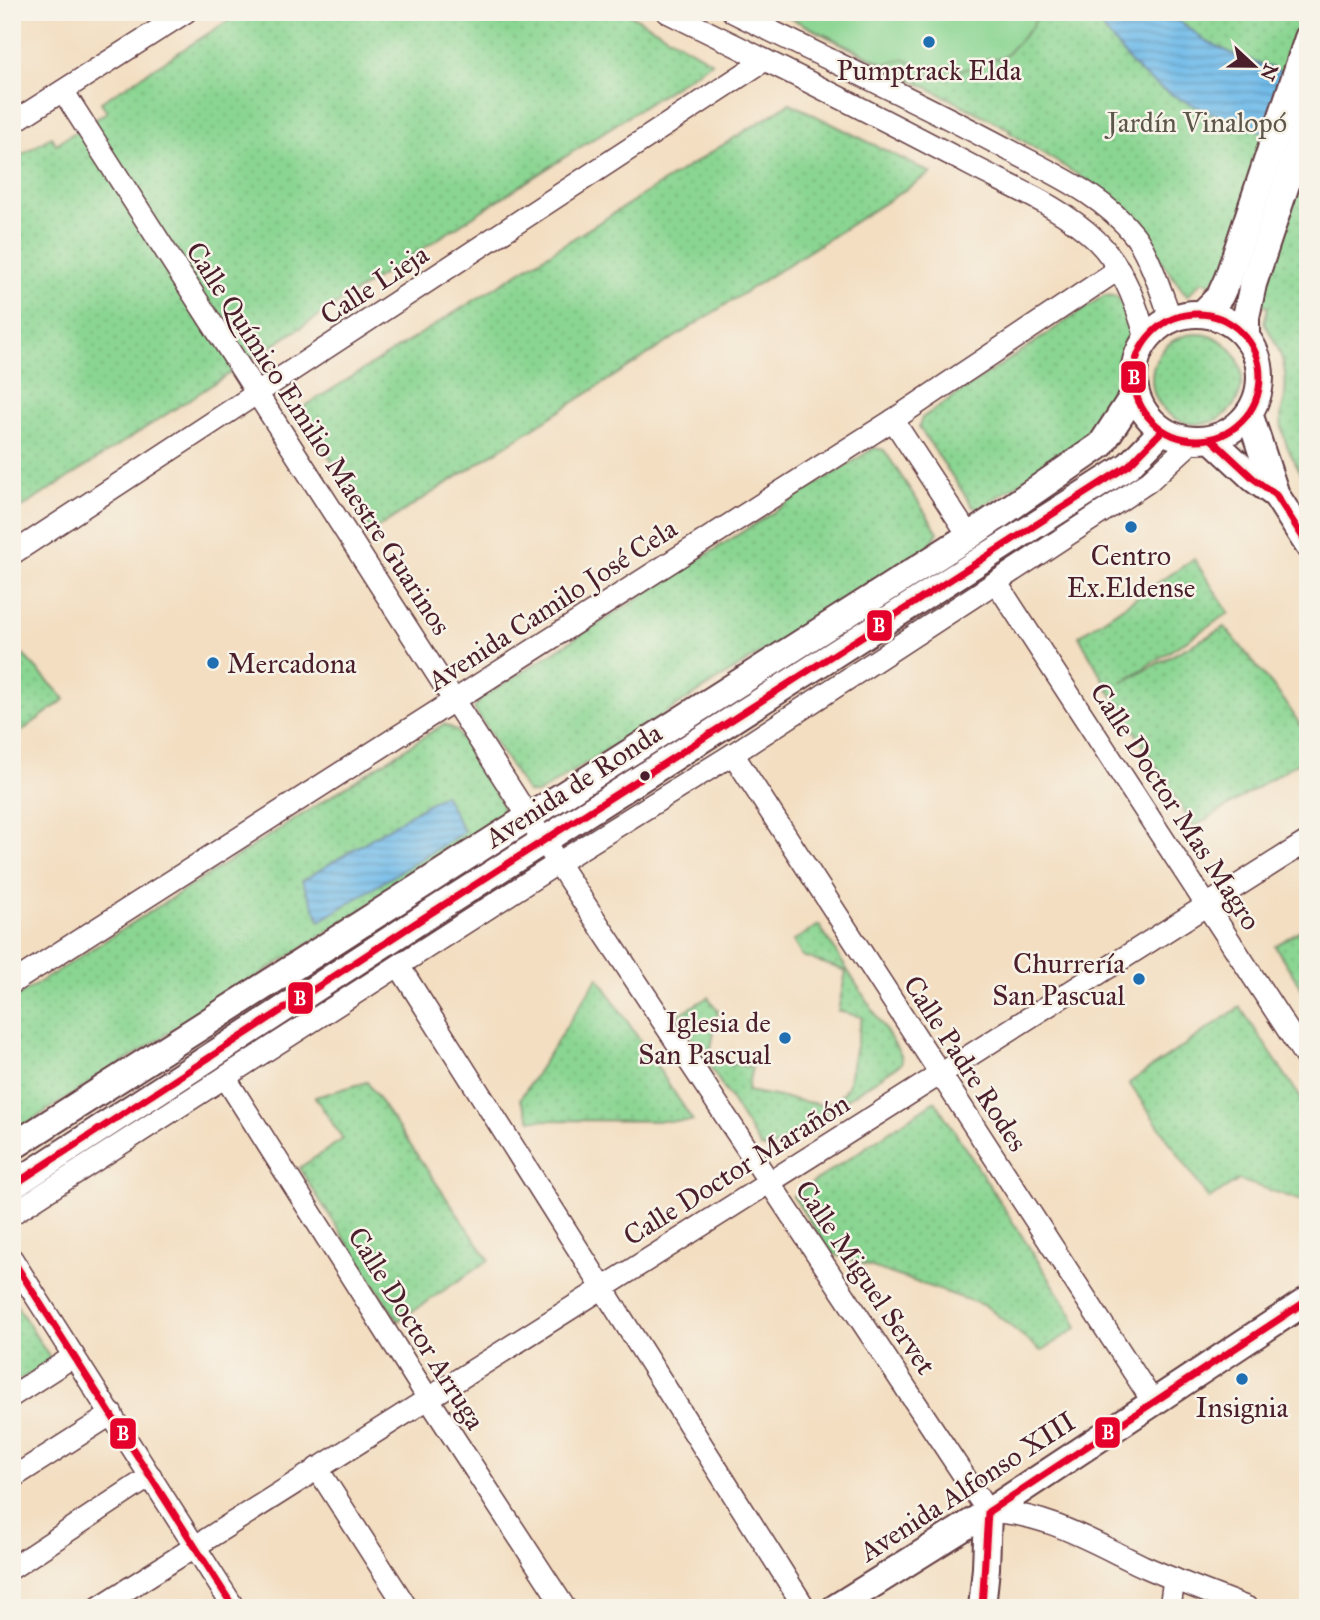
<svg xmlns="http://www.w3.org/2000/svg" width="1320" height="1620" viewBox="0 0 1320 1620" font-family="'IM FELL Great Primer',serif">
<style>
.green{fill:url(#green-dots);stroke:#6a7a5e;stroke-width:2}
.pitch{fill:#8ad592;stroke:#6a7a5e;stroke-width:2}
.water{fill:url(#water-rules);stroke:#5e6e8a;stroke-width:2}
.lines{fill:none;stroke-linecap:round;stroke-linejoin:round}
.minor-casing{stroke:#633c42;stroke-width:24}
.tertiary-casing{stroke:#633c42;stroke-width:30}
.minor{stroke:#fff;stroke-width:21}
.tertiary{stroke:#fff;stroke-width:26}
.bus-1-casing{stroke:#f7f3e8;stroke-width:12}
.bus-1{stroke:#e4002b;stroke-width:7}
.poi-dot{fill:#1f6fb2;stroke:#f7f3e8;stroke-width:2.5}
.bus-dot{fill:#4a1f2b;stroke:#f7f3e8;stroke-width:2.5}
.labels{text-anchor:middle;stroke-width:5;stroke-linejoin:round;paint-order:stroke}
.poi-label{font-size:28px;fill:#4a1f2b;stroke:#f7f3e8}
.park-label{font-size:28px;fill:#5d564a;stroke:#f7f3e8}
.street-label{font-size:28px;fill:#4a1f2b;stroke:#f7f3e8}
.line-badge{stroke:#f7f3e8;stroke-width:2.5}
.badge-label{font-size:19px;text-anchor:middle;font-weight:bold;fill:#fff}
</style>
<defs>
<pattern id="green-dots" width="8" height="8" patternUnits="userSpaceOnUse" patternTransform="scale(1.75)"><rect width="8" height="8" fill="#8ad592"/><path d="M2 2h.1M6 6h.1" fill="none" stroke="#79b67e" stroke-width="1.8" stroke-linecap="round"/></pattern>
<pattern id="water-rules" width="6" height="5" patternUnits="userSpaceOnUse" patternTransform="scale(1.75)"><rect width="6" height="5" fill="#71bcea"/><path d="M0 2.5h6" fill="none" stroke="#5f98be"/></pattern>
</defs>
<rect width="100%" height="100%" fill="#f7f3e8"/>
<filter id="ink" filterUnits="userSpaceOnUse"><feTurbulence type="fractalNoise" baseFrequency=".0143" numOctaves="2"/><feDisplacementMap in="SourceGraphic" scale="14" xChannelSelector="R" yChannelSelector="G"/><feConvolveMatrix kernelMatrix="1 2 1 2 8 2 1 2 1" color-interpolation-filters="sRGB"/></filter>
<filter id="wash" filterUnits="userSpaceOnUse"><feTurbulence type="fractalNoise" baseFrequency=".00686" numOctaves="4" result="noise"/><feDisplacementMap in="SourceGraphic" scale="28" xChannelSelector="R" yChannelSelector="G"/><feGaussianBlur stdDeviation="1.57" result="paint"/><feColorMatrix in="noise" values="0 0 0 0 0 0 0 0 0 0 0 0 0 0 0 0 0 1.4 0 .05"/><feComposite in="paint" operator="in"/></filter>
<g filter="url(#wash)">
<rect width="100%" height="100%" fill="#f3dec1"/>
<g class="green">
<polygon points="242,12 626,12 712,62 12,514 12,161 51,137 56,144 107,112 101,102"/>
<path d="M779 12H1308V485C1296 464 1283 445 1281 421 1280 412 1285 403 1285 394 1288 365 1279 347 1264 323L1268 307 1207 282H1201L1187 296 1115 198 1009 132 1011 130Z"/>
<polygon points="790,103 931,173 371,532 302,408"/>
<polygon points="1105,295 1116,296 1124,305 1129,333 1120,373 1107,411 1081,445 979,508 973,507 919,427 922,418"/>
<circle cx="1197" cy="379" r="45"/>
<polygon points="874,448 884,450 938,532 929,547 537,794 527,792 474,709 480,699"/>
<polygon points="1194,559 1229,613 1121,683 1225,627 1284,700 1308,737 1308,756 1194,827 1109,690 1079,636"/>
<polygon points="12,643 65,699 12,738"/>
<polygon points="444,724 456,730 503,806 501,821 12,1133 12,1000"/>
<path d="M819 925 901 1055 902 1063 772 1148H761L678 1015 708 997 718 1011 709 1059 752 1067 747 1091 823 1105C835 1102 842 1097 848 1085L862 1017 838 1011 846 971 802 956 793 941Z"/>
<polygon points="1308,925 1308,999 1275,946"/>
<polygon points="598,977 693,1121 531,1120 520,1099"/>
<polygon points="1240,1007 1308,1109 1308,1193 1303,1201 1239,1180 1209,1199 1129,1083"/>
<polygon points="367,1082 489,1260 398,1321 299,1168 343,1139 315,1097"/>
<polygon points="935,1101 1072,1314 1077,1328 1041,1351 986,1306 831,1253 793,1196"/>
<polygon points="12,1298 51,1360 12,1385"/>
</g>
<polygon class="pitch" points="778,12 1037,12 1038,14 1032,27 1003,58 986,59 976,66 963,70 949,68 937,76 904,59 885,64"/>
<g class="water">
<path d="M1090 12H1167L1206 41 1233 54 1308 81V148C1258 129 1175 107 1138 70 1120 52 1106 31 1090 12Z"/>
<polygon points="444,794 464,832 320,921 302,881"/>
</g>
</g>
<g filter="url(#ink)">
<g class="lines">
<g class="minor-casing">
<g id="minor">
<path d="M667 12C770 62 872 113 972 166 1014 188 1062 207 1096 240 1122 265 1137 304 1146 339"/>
<path d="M733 12C825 58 918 101 1009 150 1054 174 1103 195 1135 236 1150 256 1162 295 1171 319"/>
<path d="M63 91 569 880 988 1512C1043 1511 1094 1543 1143 1566 1177 1581 1213 1594 1248 1608"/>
<polyline points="12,123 186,12"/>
<polyline points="893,420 969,536"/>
<polyline points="12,554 765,60"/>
<polyline points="996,582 1308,1061"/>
<polyline points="733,754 1153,1402"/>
<polyline points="399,966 805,1608"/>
<polyline points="12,983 893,420 1119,269"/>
<polyline points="225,1077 428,1398 565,1608"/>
<polyline points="12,1214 558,863 733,754 996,582 1148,482 1193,441"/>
<polyline points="12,1259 234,1608"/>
<polyline points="12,1396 74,1356"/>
<polyline points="317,1468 407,1608"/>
<polyline points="12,1478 112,1414"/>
<polyline points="12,1568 151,1476"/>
<polyline points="98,1608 1308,841"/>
<polyline points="1170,1608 1174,1579"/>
</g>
</g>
<g class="tertiary-casing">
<g id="tertiary">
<circle cx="1197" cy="377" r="63"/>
<polyline points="1202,314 1220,296 1228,278 1308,38"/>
<polyline points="1246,338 1246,317 1253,284 1308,118"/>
<polyline points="1249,413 1276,495 1308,545"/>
<polyline points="1211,439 1254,479 1276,495"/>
<polyline points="12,1147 969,536 1101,445 1135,393"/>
<polyline points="12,1186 431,913 1129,465 1162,431"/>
<polyline points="835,1608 988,1512 1308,1300"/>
<polyline points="982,1608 986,1568 988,1512"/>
</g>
</g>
<use href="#minor" class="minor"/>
<use href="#tertiary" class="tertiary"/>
<g class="bus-1-casing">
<g id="bus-1">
<circle cx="1197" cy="377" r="63"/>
<polyline points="1211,439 1254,479 1276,495 1308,545"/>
<polyline points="12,1186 431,913 1129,465 1162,431"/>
<polyline points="12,1259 234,1608"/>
<polyline points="982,1608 988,1512 1308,1300"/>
</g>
</g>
<use href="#bus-1" class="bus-1"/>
</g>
</g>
<g class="poi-dot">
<circle cx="929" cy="42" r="7"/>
<circle cx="1131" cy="527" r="7"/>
<circle cx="213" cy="663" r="7"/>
<circle cx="1139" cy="979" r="7"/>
<circle cx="785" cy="1038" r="7"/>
<circle cx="1242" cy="1379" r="7"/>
</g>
<circle class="bus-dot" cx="645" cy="776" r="6"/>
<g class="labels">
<g class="poi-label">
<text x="929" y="80">Pumptrack Elda</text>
<text x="1131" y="565">Centro<tspan x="1131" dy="32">Ex.Eldense</tspan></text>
<text x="227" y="673" text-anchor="start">Mercadona</text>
<text x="1125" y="973" text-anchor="end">Churrería<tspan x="1125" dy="32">San Pascual</tspan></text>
<text x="771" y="1032" text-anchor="end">Iglesia de<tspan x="771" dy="32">San Pascual</tspan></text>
<text x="1242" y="1417">Insignia</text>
</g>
<g class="park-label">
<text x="1197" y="132">Jardín Vinalopó</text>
</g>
<g class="street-label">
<text transform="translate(374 284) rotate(-33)" y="10">Calle Lieja</text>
<text transform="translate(319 438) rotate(57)" y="10">Calle Químico Emilio Maestre Guarinos</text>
<text transform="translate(552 604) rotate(-33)" y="10">Avenida Camilo José Cela</text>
<text transform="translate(573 785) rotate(-33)" y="10">Avenida de Ronda</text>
<text transform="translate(1176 806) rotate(57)" y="10">Calle Doctor Mas Magro</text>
<text transform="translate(966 1063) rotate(57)" y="10">Calle Padre Rodes</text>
<text transform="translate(736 1169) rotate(-32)" y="10">Calle Doctor Marañón</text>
<text transform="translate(866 1277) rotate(56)" y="10">Calle Miguel Servet</text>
<text transform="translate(417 1328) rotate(58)" y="10">Calle Doctor Arruga</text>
<text transform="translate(967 1486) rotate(-33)" y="10">Avenida Alfonso XIII</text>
</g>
</g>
<g class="line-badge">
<rect x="1120" y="360" width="27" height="34" rx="7" fill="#e4002b"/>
<rect x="866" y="609" width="27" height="33" rx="7" fill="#e4002b"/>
<rect x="287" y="981" width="27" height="34" rx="7" fill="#e4002b"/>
<rect x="1094" y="1416" width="27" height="33" rx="7" fill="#e4002b"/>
<rect x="109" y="1417" width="28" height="33" rx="7" fill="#e4002b"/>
</g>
<g class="badge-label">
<text x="1134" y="384">B</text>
<text x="879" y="632">B</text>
<text x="300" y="1005">B</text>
<text x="1108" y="1439">B</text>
<text x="123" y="1440">B</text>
</g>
<rect width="1320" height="1620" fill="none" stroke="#f7f3e8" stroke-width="42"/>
<g transform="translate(1254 66) rotate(112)" stroke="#f7f3e8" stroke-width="5" paint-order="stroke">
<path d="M0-5L12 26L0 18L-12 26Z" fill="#4a1f2b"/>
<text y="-10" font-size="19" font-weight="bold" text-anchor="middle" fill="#4a1f2b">N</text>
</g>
</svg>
